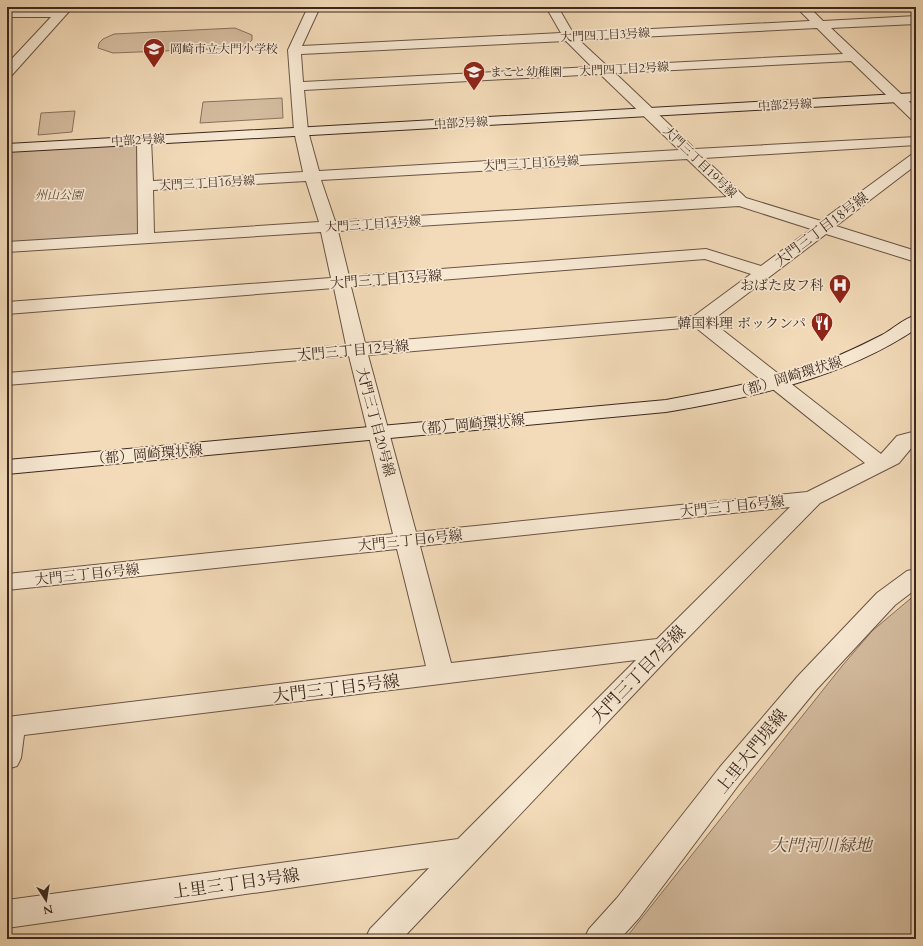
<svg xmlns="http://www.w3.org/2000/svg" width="923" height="946" viewBox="0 0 923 946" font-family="Cardo,'Noto Serif JP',serif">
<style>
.green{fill:#d4bc9f;stroke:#88725e}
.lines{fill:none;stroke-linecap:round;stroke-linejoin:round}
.street-casing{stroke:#695445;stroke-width:2}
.secondary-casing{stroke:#3b271e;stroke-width:2}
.street{fill:#f7e8d2;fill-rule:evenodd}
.secondary{fill:#f7e8d2;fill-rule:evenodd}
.labels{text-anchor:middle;stroke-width:3.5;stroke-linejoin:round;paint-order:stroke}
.far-street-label{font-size:12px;fill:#3b271e;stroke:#f7e8d2}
.far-poi-label{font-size:12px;fill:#3b271e;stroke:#f7e8d2;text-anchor:start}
.far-park-label{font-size:12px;font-style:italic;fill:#614c3e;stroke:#f7e8d2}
.street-label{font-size:14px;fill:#3b271e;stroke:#f7e8d2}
.poi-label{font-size:14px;fill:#3b271e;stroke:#f7e8d2;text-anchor:end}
.near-street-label{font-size:17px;fill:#3b271e;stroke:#f7e8d2}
.near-park-label{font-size:17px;font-style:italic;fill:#614c3e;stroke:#f7e8d2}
</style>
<rect width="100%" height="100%" fill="#f3dbb9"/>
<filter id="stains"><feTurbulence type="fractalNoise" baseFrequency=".005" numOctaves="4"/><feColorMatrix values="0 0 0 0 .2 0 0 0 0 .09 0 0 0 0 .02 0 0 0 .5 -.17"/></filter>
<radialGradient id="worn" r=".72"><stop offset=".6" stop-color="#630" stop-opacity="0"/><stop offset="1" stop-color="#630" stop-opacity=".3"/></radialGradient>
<g class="green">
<polygon points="235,28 252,35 252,40 247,45 237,48 113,53 98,48 99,43 103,39 114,34"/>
<polygon points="282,98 283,118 200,123 203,102"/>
<polygon points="75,111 72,132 38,135 41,113"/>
<polygon points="133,144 137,145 138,234 131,236 7,244 7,151"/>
<polygon points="916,594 916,939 625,939 842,666 872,631"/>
</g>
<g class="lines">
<g class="street-casing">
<g id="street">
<polygon points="60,7 73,7 12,75 7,76 7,64 51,17 7,17 7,9 57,10"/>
<path d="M308 7H320L302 46 561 33 546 7H558L573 33 810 21 796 7H809L823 21 916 16V24L831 28 916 108V120L911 119 851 61 615 73 695 149 916 137V145L704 158 746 198 821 221 911 155 916 153V165L836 226 916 251V262L826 234 711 321 881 454 897 436 916 431V444L913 446 899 463 820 503 673 653 402 939H365L370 929 429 868 7 928V900L458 839 636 660 24 735 21 758 17 766 7 769V717L426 666 397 549 7 590V574L393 534 349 356 7 385V373L346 345 334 288 7 314V302L331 278 321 232 7 252V242L138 234 137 140 139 137 144 136 149 137 151 140 153 181 303 172 294 131 288 50ZM817 28 843 54 607 66 579 40ZM566 41 592 67 303 82 301 54ZM600 74 679 150 319 171 308 131 304 90ZM687 159 727 197 335 221 321 180ZM306 181 319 222 154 233 153 190ZM739 206 811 229 761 266 706 249 349 276 338 231ZM705 259 751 274 694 316 365 343 351 287ZM695 327 865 463 807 492 416 532 368 355ZM790 507 657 639 451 663 420 546Z"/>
<polygon points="916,569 916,589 895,605 816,690 740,783 639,918 620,939 584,939 589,929 617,898 720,767 798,676 877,593 907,571"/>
</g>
</g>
<g class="secondary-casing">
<g id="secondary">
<polygon points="916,93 916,101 7,152 7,144"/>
<path d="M916 315V329C841 379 753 397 666 412L7 474V460L666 400C725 389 784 378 840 355 854 349 868 342 882 335 893 329 903 319 916 315Z"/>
</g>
</g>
<use href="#street" class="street"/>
<use href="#secondary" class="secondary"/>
</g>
<defs>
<g id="school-pin" transform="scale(1.15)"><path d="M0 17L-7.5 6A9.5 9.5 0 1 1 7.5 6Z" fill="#8f2418" stroke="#f7e8d2"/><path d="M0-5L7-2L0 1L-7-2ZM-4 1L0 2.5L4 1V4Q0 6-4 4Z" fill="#fff"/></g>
<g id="hospital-pin" transform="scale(1.15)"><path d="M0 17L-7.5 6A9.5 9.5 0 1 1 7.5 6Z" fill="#8f2418" stroke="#f7e8d2"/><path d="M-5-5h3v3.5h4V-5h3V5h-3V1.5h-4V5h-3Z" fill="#fff"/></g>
<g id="restaurant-pin" transform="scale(1.15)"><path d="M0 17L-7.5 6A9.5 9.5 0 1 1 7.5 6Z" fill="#8f2418" stroke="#f7e8d2"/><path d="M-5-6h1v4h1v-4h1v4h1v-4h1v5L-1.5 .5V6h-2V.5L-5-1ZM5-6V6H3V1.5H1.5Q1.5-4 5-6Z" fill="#fff"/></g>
</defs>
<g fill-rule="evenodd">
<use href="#school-pin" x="154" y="49"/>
<use href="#school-pin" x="474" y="72"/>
<use href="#hospital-pin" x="840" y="285"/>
<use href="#restaurant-pin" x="822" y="323"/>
</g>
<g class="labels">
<g class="far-street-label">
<text transform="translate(605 35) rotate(-3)" y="4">大門四丁目3号線</text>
<text transform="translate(624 69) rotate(-3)" y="4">大門四丁目2号線</text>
<text transform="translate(785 105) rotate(-3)" y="4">中部2号線</text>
<text transform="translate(461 123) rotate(-3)" y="4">中部2号線</text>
<text transform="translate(138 140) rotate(-3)" y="4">中部2号線</text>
<text transform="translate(700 162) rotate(44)" y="4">大門三丁目19号線</text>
<text transform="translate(531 163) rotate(-3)" y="4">大門三丁目16号線</text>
<text transform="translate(207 183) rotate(-3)" y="4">大門三丁目16号線</text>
<text transform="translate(373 224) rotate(-4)" y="4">大門三丁目14号線</text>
</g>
<g class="far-poi-label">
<text x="170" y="53">岡崎市立大門小学校</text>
<text x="490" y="76">まこと幼稚園</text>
</g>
<g class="far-park-label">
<text x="59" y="199">州山公園</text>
</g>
<g class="street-label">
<text transform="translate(821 229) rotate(-37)" y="5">大門三丁目18号線</text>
<text transform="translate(386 279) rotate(-4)" y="5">大門三丁目13号線</text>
<text transform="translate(353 350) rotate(-5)" y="5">大門三丁目12号線</text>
<text transform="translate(788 377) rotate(-17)" y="5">（都）岡崎環状線</text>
<text transform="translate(376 422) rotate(75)" y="5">大門三丁目20号線</text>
<text transform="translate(469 424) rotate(-5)" y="5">（都）岡崎環状線</text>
<text transform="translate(147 454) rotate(-5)" y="5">（都）岡崎環状線</text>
<text transform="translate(732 506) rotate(-6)" y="5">大門三丁目6号線</text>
<text transform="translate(410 540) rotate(-6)" y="5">大門三丁目6号線</text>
<text transform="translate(87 574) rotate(-6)" y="5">大門三丁目6号線</text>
</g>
<g class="poi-label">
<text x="824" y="290">おばた皮フ科</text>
<text x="806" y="328">韓国料理 ボックンパ</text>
</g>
<g class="near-street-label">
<text transform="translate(638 674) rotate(-46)" y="6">大門三丁目7号線</text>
<text transform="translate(336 688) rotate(-7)" y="6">大門三丁目5号線</text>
<text transform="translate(751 751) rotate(-51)" y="6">上里大門堤線</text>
<text transform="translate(236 883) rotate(-8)" y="6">上里三丁目3号線</text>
</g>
<g class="near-park-label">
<text x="821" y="851">大門河川緑地</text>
</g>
</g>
<rect width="923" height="946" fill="none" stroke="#f3dbb9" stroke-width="24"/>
<rect x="8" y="8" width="907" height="930" fill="none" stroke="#3b271e" stroke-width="2"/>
<rect x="12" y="12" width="899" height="922" fill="none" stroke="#3b271e"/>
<g transform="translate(46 900) rotate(168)" stroke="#f7e8d2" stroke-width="3" paint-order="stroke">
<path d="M0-3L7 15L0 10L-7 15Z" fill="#3b271e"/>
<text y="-6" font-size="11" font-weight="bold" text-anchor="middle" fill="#3b271e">N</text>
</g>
<rect width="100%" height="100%" filter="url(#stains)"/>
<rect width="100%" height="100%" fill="url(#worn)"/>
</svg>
